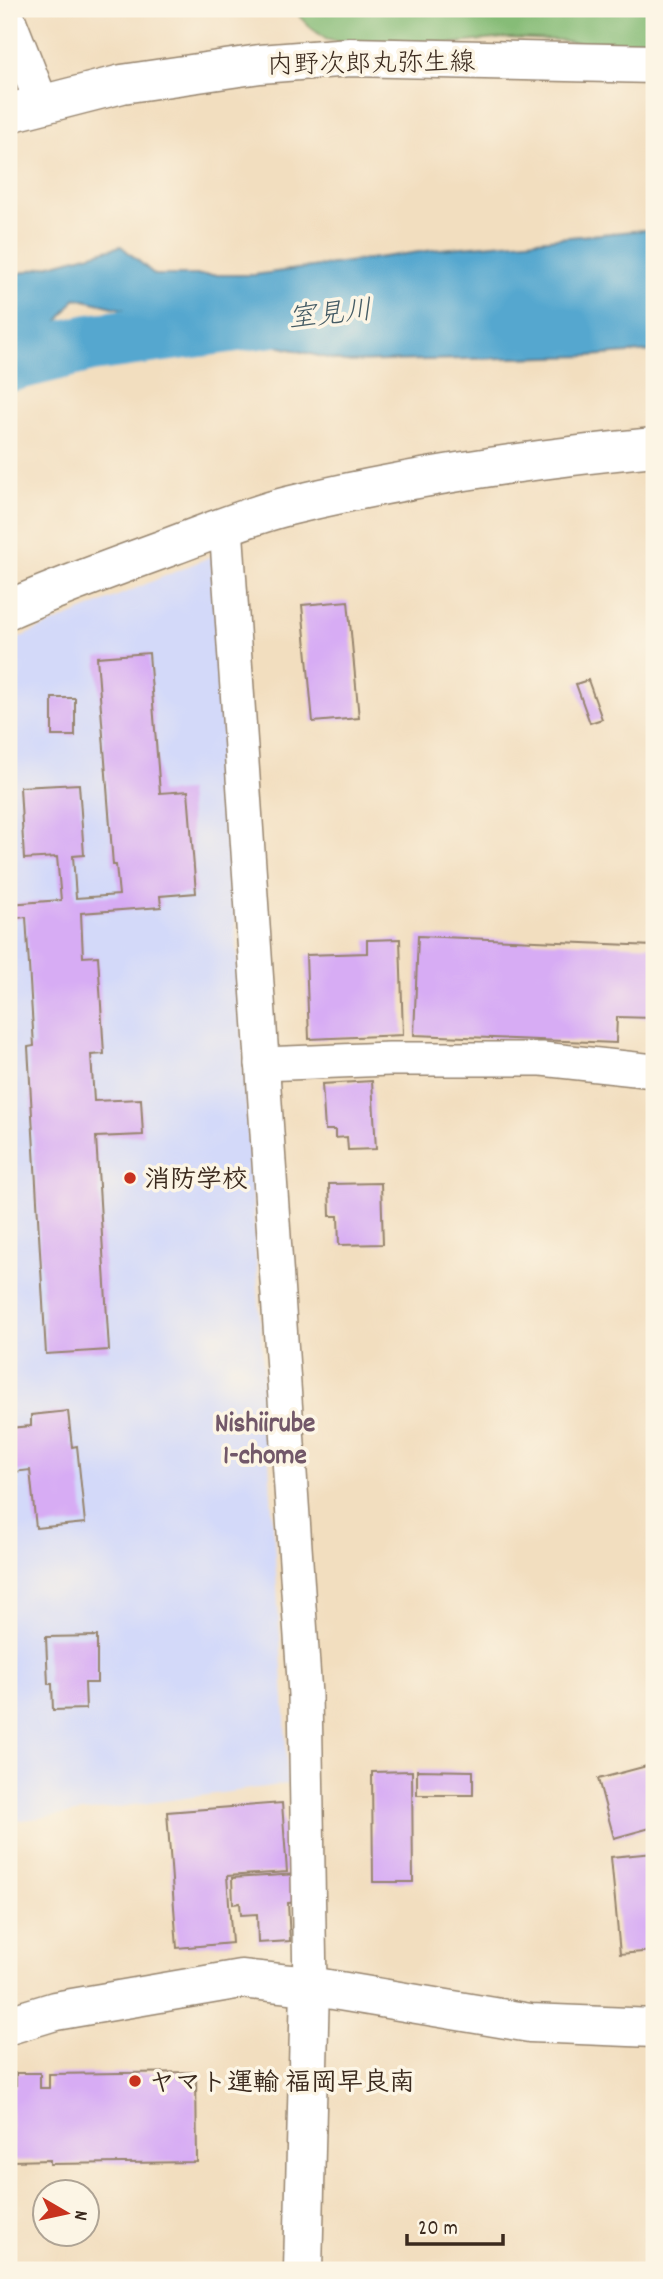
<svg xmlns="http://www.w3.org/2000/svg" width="663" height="2279" viewBox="0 0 663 2279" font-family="Dekko,'Klee One',sans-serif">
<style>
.built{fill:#d3d9f9}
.forest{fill:#86bc77;stroke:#60734a;stroke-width:2}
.water{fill:#54a7cf;stroke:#486876;stroke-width:2}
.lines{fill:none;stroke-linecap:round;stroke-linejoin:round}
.river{stroke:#54a7cf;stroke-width:58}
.building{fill:#d7acf4}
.minor-casing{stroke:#96846e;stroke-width:36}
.tertiary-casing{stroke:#96846e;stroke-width:41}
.secondary-casing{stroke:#96846e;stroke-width:41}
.minor{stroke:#fff;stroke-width:33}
.tertiary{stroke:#fff;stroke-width:38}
.secondary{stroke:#fff;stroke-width:38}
.poi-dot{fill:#c8321e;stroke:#fcf5e5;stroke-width:2.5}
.labels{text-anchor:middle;stroke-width:7;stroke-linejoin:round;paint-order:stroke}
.street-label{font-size:26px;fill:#3b2a1e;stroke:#fcf5e5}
.poi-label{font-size:26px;font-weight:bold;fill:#3b2a1e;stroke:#fcf5e5;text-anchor:start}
.water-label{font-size:28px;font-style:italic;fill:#455c65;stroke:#fcf5e5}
.neighbourhood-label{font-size:28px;font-weight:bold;fill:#725869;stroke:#fcf5e5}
</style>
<rect width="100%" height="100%" fill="#fcf5e5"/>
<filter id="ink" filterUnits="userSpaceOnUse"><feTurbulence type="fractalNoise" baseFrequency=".0143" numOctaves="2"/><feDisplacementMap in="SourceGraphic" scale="14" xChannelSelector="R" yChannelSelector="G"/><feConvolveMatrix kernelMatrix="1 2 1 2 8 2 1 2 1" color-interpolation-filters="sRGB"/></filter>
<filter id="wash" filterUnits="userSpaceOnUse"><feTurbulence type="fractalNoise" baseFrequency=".00686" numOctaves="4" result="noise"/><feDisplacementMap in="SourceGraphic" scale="28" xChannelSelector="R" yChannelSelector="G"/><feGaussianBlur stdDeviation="1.57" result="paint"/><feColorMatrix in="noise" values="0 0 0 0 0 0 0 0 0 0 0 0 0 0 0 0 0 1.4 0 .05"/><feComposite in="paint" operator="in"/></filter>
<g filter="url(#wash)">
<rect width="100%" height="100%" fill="#f2debf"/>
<polygon class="built" points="212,556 285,1715 287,1784 9,1822 9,642"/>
<polygon class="forest" points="297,9 654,9 654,46 607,47 559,40 504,38 439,45 350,45 326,39 310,27 300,17"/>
<polygon class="water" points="644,230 654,231 654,351 589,356 344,362 76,298 53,328 9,336 9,276 121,246 155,275 254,275 441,249"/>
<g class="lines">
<polyline class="river" points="9,363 90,343 281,317"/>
</g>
<g id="blocks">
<g class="building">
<polygon points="348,601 359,718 313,722 302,605"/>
<polygon points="149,653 160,793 188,791 196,893 160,896 161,907 81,913 83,957 98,956 104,1054 91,1055 94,1101 141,1099 143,1135 96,1137 109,1350 46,1354 28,1047 34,1046 26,917 9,919 9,904 61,900 57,857 24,859 20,787 79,784 84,855 73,856 76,898 119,895 116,865 113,865 97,657"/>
<polygon points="588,680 602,719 590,723 576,684"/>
<rect x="52" y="698" width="23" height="38"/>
<polygon points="418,936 654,946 654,1018 617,1017 616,1043 414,1035"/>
<polygon points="400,939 403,1035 309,1039 306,955 367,953 367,940"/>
<polygon points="372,1081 376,1149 348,1150 347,1137 335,1138 335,1130 325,1130 322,1084"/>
<polygon points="381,1183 383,1244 339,1245 338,1216 330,1216 329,1184"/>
<polygon points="68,1411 72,1447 77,1446 85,1523 36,1528 30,1470 14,1472 9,1428 31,1426 31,1415"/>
<polygon points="97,1636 97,1683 85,1683 86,1709 53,1710 52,1684 48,1684 46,1637"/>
<polygon points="654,1764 654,1827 614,1838 598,1779"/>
<polygon points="417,1770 473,1771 473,1795 417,1795"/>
<polygon points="412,1771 413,1882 373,1882 372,1772"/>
<polygon points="282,1803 287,1872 227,1876 232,1943 177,1948 167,1812"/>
<polygon points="654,1853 654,1951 620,1954 611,1857"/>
<polygon points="298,1874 300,1902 288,1903 290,1941 258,1943 257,1914 241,1915 240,1903 233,1904 232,1878"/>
<polygon points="196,2072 197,2162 50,2164 50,2160 12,2161 11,2086 16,2086 16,2073 40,2073 40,2088 49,2088 49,2074"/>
</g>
</g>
</g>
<g filter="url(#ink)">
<use href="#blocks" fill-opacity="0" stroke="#96846e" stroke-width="2"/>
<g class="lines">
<g class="minor-casing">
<g id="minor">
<polyline points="9,20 42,104"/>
<polyline points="226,526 305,1695 310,1986"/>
<polyline points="262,1064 389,1059 542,1059 654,1071"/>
</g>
</g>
<g class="tertiary-casing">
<g id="tertiary">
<path d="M9 609C62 586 117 566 172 546 210 532 248 516 288 506 408 477 531 459 654 447"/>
<polyline points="9,2025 55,2011 241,1979 310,1986 530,2023 654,2028"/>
<polyline points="303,2270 310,1986"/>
</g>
</g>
<g class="secondary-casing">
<polyline id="secondary" points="9,113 122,84 260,64 350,57 654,64"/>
</g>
<use href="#minor" class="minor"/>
<use href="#tertiary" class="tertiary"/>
<use href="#secondary" class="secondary"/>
</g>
</g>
<g class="poi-dot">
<circle cx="130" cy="1178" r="7"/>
<circle cx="135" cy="2081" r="7"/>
</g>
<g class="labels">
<g class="street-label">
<text transform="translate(371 62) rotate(-1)" y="9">内野次郎丸弥生線</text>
</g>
<g class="poi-label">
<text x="144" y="1187">消防学校</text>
<text x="149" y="2090">ヤマト運輸 福岡早良南</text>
</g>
<g class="water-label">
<text transform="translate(330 312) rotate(-6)" y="10">室見川</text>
</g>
<g class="neighbourhood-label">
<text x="265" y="1431">Nishiirube<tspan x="265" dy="32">1-chome</tspan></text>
</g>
</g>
<rect width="663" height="2279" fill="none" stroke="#fcf5e5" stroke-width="35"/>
<g transform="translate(66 2213) rotate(99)"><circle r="33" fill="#fcf5e5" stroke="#afa495" stroke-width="2"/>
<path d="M0-5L12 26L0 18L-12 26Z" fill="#c8321e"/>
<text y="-10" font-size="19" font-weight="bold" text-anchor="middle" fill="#3b2a1e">N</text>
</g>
<path d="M407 2234v10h96v-10" fill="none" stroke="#3b2a1e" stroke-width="3.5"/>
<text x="418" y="2234" font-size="21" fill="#3b2a1e" stroke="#fcf5e5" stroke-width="5" paint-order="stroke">20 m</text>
</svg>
